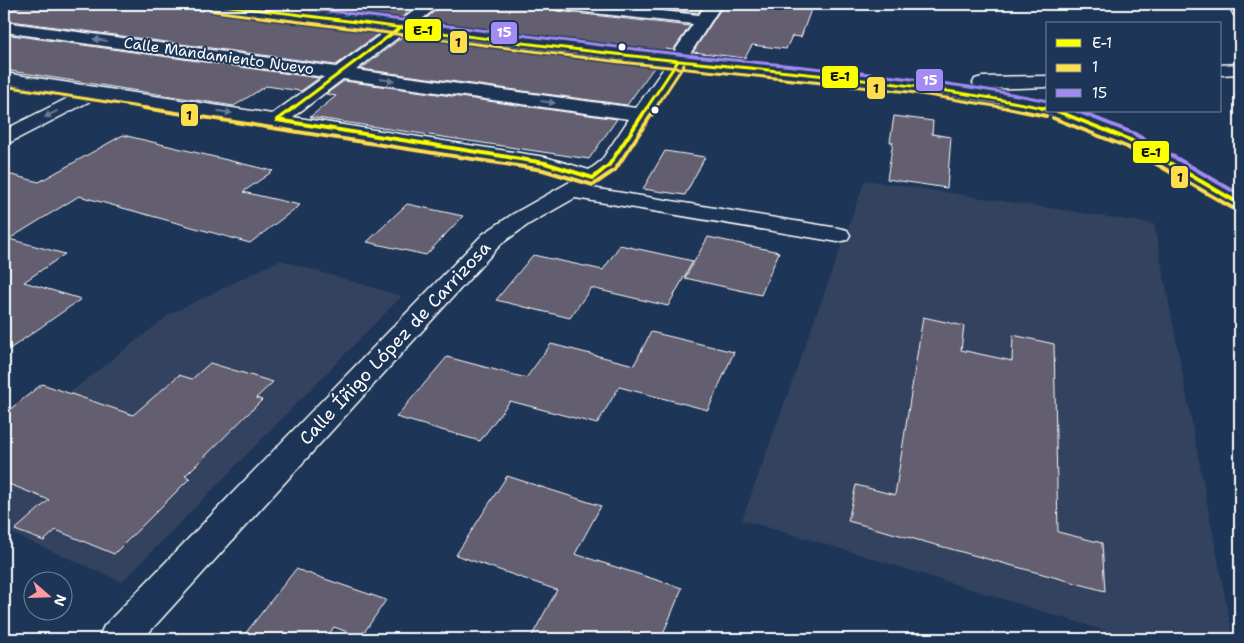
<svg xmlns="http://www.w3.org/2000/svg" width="1244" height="643" viewBox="0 0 1244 643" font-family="'Shantell Sans',sans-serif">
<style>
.built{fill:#32425f}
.building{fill:#635f71;stroke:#fff}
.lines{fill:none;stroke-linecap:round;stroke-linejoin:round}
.minor-casing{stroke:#fff;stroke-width:3}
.minor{fill:#1d3557;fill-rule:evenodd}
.bus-1-far1-casing{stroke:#1d3557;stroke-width:5.5}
.bus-1-casing{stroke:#1d3557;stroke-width:7}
.bus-2-far1-casing{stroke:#1d3557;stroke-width:5.5}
.bus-2-casing{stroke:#1d3557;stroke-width:7}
.bus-3-far1-casing{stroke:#1d3557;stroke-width:5.5}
.bus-3-casing{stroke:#1d3557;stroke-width:7}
.bus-1-far1{stroke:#fbff00;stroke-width:3}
.bus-1{stroke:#fbff00;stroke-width:4}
.bus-2-far1{stroke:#ffde4d;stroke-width:3}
.bus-2{stroke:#ffde4d;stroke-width:4}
.bus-3-far1{stroke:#a28bf3;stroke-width:3}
.bus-3{stroke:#a28bf3;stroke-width:4}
.oneway{fill:#6c7c92}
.bus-dot{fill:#fff;stroke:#1d3557;stroke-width:2}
.labels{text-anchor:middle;stroke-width:4;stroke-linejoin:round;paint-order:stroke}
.far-street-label{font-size:15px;fill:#fff;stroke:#1d3557}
.street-label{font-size:18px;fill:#fff;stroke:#1d3557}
.line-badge{stroke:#1d3557;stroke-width:2}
.badge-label{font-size:14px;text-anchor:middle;font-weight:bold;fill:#fff}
.pale-badge-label{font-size:14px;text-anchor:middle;font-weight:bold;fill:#111}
</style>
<rect width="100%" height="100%" fill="#1d3557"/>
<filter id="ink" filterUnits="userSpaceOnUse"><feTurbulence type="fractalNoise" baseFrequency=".02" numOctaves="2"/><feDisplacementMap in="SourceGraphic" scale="10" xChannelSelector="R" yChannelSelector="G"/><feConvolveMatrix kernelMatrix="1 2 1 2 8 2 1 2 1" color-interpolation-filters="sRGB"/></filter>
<g filter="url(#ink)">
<g class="built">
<polygon points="865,180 1154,224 1233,639 1131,639 845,550 742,520"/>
<polygon points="280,260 402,296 122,582 4,530 4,470 89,401 68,394 170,314"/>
</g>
<g class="building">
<polygon points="26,4 147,4 203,11 203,4 204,4 208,8 214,11 382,31 336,65 4,20 4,13"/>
<polygon points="264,4 420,4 398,20"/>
<polygon points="443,4 547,4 551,8 557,11 690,26 673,50 666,49 664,52 421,23"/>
<polygon points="612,4 704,4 698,13"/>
<polygon points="724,4 813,4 801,37 792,36 786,49 752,45 745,58 693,52"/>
<polygon points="4,34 319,78 301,91 266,86 234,106 4,70"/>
<polygon points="406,34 655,66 627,105 361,69"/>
<polygon points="344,81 617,119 589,159 310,117 336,96 326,94"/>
<polygon points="894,116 933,121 932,134 951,137 947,188 887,179 893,142 890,142"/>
<polygon points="123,135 273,171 243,192 300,205 250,243 79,196 9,239 65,254 24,282 81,299 4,353 4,173 39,182"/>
<polygon points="665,151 705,157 685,195 643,189"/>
<polygon points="407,204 463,216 426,255 367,242"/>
<polygon points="708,237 779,252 761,295 685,278"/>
<polygon points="620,245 693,261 668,306 591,288 570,318 496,300 533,255 603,270"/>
<polygon points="923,317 964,326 961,350 1012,361 1013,335 1054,344 1058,532 1102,543 1105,591 848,521 856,485 895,495"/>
<polygon points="651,332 734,352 708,410 619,387 597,424 510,401 480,441 396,417 447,357 526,378 551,344 634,365"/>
<polygon points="210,363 273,382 256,398 262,400 185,476 190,478 114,554 56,530 44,541 15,530 49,500 4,482 4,414 42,384 133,415 179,375 192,379"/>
<polygon points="507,476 601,506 575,554 682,588 661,639 530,639 557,590 456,555"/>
<polygon points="296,569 386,600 361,637 334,627 326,639 241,639"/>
</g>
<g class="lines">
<g class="minor-casing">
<g id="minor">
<path d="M206 4H250L399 22 423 4H441L416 24 672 55 693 24 557 9 552 7 549 4H597L699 15 706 4H722L688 57C809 69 930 76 1048 103V111H1074L1137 136 1240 195V211L1232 209 1123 144 1049 115 997 103 919 91 682 67 617 170 592 188 838 228 847 230 850 235 847 240 838 242 575 198 529 224 501 244 143 639H98L104 626 483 234 513 214 575 179 542 169 96 98 11 142 4 144V130L74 95 4 83V73L272 114 324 77 4 32V22L336 67 387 30 214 9 209 7ZM405 32 666 65 636 108 356 70ZM343 79 629 119 601 161 589 170 545 157 293 117Z"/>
<polygon points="1228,4 1240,4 1240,17 1234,15"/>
<polygon points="1240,64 1240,74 1220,75 1220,65"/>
<polygon points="1048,76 1048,87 982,89 975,87 973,83 975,79 982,77"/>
</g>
</g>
<use href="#minor" class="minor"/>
<g class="bus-1-far1-casing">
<g id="bus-1-far1">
<path d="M214 4C369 23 524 45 680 61 803 74 926 83 1048 109"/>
<polyline points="292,109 401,27"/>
<polyline points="646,109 678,61"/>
</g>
</g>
<g class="bus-1-casing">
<g id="bus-1">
<polyline points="1042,108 1048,109"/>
<polyline points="1057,111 1130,140 1240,204"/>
<polyline points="277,120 545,163 593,178 609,165 647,108"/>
<polyline points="277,120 293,108"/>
</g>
</g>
<g class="bus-2-far1-casing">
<g id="bus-2-far1">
<polyline points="213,11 620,62 909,92 1013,109"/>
<polyline points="4,86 152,109"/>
<polyline points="655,109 684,65"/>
</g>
</g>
<g class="bus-2-casing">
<g id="bus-2">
<polyline points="144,108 543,170 593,185 615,170 656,108"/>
<polyline points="1007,108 1046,116"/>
<polyline points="1053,118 1127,147 1236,210"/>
</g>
</g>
<g class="bus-3-far1-casing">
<path id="bus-3-far1" d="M273 4C408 20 543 39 678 54 802 68 926 76 1048 101"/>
</g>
<g class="bus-3-casing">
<polyline id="bus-3" points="1077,111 1133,133 1240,195"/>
</g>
<use href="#bus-1-far1" class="bus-1-far1"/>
<use href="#bus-1" class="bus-1"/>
<use href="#bus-2-far1" class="bus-2-far1"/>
<use href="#bus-2" class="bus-2"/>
<use href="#bus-3-far1" class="bus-3-far1"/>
<use href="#bus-3" class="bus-3"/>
</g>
<defs><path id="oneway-solid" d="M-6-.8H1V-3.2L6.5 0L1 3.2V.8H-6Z" transform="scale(1.25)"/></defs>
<g class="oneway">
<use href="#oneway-solid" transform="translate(100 40) rotate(-172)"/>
<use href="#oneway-solid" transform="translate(387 80) rotate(8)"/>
<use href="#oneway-solid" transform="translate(548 102) rotate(8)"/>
<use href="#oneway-solid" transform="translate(225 112) rotate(9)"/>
<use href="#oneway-solid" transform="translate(51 114) rotate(153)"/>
</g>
</g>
<g class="bus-dot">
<circle cx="622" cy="47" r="4.5"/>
<circle cx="655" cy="110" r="4.5"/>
</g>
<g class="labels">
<g class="far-street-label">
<text transform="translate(219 56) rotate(8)" y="5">Calle Mandamiento Nuevo</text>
</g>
<g class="street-label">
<text transform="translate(395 343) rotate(-47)" y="6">Calle Íñigo López de Carrizosa</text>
</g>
</g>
<g class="line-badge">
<rect x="404" y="18" width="38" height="24" rx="5" fill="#fbff00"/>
<rect x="490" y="21" width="28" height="24" rx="5" fill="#a28bf3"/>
<rect x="449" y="30" width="19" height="24" rx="5" fill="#ffde4d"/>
<rect x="821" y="65" width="38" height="24" rx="5" fill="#fbff00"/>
<rect x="915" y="68" width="29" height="24" rx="5" fill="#a28bf3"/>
<rect x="866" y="76" width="20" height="24" rx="5" fill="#ffde4d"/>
<rect x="180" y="103" width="19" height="24" rx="5" fill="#ffde4d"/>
<rect x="1132" y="140" width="38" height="24" rx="5" fill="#fbff00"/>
<rect x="1170" y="165" width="19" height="24" rx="5" fill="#ffde4d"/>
</g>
<g class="badge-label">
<text x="504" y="37">15</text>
<text x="930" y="85">15</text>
</g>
<g class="pale-badge-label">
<text x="423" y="35">E-1</text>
<text x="458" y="47">1</text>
<text x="840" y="81">E-1</text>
<text x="876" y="93">1</text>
<text x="189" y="120">1</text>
<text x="1151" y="157">E-1</text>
<text x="1180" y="182">1</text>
</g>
<rect width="1244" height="643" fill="none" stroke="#1d3557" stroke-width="20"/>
<rect x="10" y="10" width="1224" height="623" fill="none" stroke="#fff" stroke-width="2" filter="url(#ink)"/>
<rect x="1046" y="22" width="175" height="90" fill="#1d3557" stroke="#77869a"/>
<rect x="1056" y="39" width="25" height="8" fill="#fbff00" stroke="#77869a"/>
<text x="1092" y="48" font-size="15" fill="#ffffff">E-1</text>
<rect x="1056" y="64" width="25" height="8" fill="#ffde4d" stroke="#77869a"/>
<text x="1092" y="72" font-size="15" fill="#ffffff">1</text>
<rect x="1056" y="89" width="25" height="8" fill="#a28bf3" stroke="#77869a"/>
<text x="1092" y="98" font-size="15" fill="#ffffff">15</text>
<g transform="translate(48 596) rotate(110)"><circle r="24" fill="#1d3557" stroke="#77869a"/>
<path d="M0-4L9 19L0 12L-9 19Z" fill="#ff9aa2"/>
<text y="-8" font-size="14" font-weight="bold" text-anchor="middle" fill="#ffffff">N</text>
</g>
</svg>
